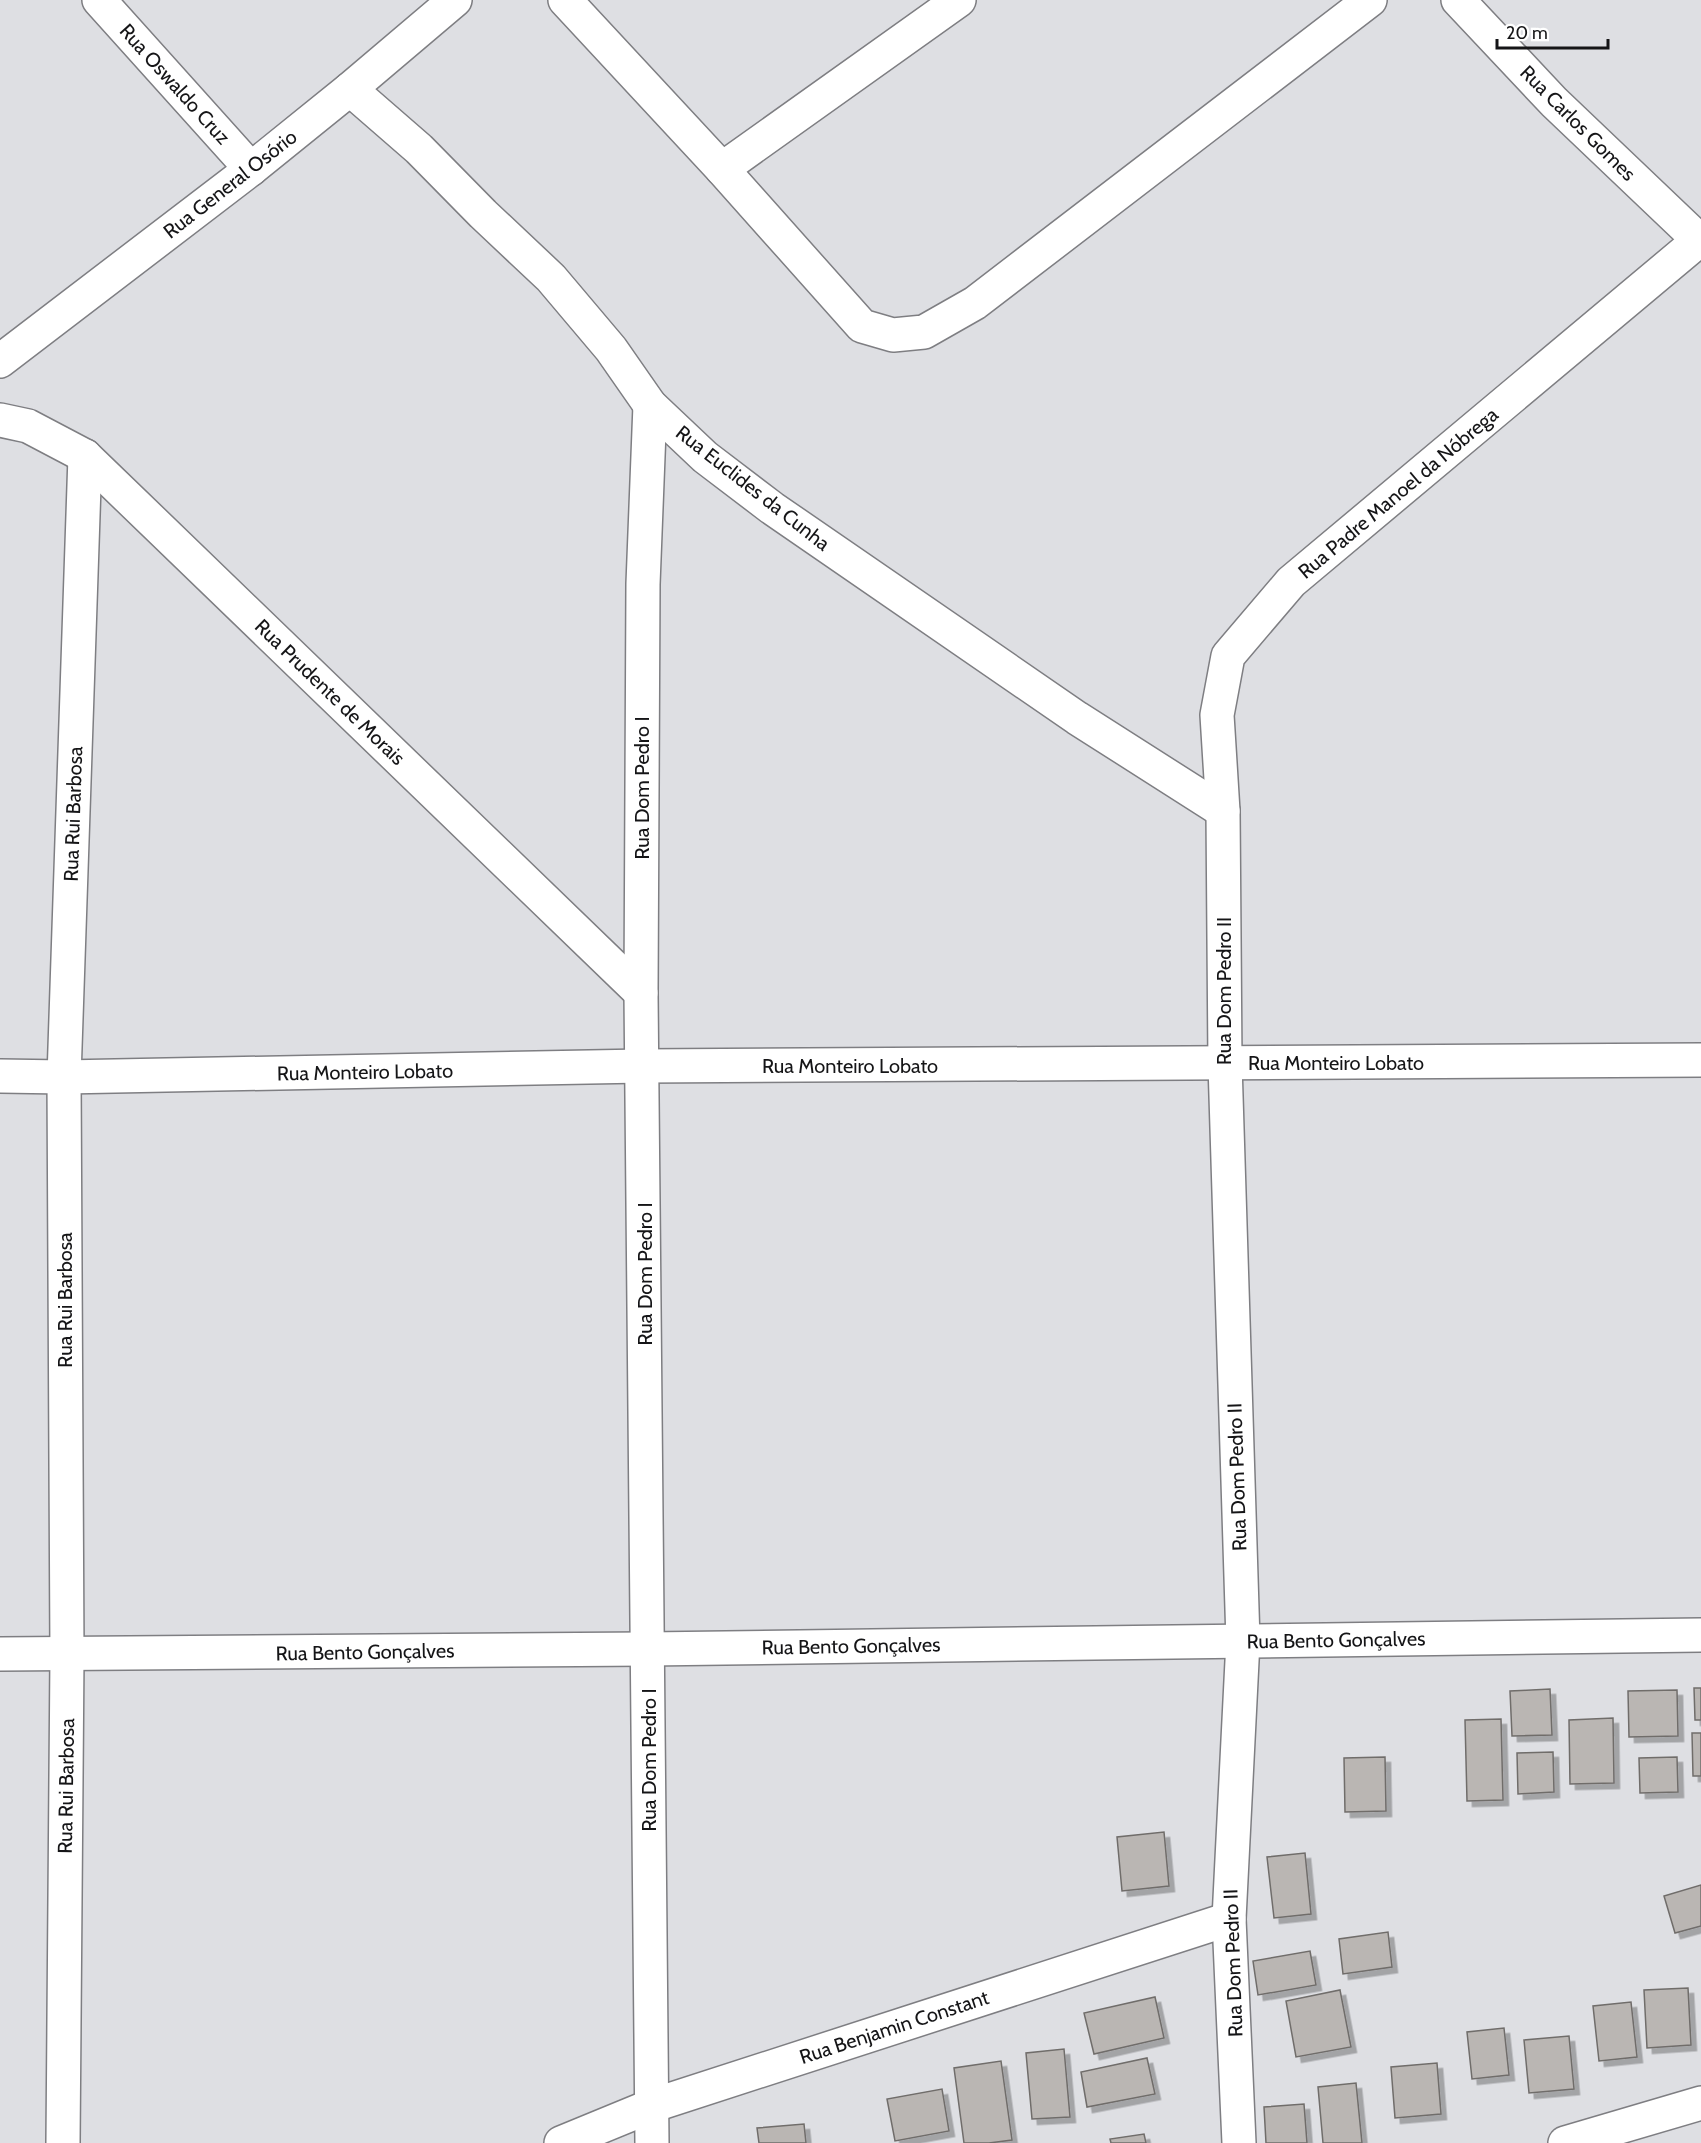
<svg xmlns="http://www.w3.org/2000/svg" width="1701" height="2143" viewBox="0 0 1701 2143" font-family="Cabin,sans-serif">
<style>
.building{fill:#bab6b3;stroke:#706d6b;stroke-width:1.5;filter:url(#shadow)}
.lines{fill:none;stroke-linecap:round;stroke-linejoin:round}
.street-casing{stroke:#7e7e82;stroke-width:36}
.street{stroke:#fff;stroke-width:33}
.labels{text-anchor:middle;stroke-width:4.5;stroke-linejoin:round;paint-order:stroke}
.street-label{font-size:20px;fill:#151517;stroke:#fff}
</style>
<defs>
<filter id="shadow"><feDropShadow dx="5.5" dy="5.5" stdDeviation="0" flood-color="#0004"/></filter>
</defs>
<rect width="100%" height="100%" fill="#dedfe3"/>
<g class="building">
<polygon points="1694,1688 1701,1688 1701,1720 1695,1720"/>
<polygon points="1550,1689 1552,1735 1512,1736 1510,1691"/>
<polygon points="1677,1690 1678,1736 1629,1737 1628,1691"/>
<polygon points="1613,1718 1614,1783 1570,1784 1569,1720"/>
<polygon points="1501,1719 1503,1800 1467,1801 1465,1720"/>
<polygon points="1692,1733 1701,1733 1701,1776 1693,1776"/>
<polygon points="1553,1752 1554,1792 1518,1794 1517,1753"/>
<polygon points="1385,1757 1386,1811 1345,1812 1344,1758"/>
<polygon points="1677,1757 1678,1792 1640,1793 1639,1758"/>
<polygon points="1164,1832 1169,1886 1122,1891 1117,1837"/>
<polygon points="1305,1853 1311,1914 1274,1918 1267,1857"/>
<polygon points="1701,1885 1701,1926 1675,1933 1664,1896"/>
<polygon points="1388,1932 1392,1967 1343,1974 1339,1939"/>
<polygon points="1310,1951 1316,1985 1258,1995 1253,1961"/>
<polygon points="1688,1988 1691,2045 1647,2048 1644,1990"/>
<polygon points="1340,1990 1351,2047 1296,2057 1286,2001"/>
<polygon points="1155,1997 1164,2038 1094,2054 1084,2013"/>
<polygon points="1631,2002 1637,2057 1599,2061 1593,2006"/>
<polygon points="1504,2028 1509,2075 1472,2079 1467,2032"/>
<polygon points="1569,2036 1574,2089 1529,2093 1524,2040"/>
<polygon points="1064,2049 1070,2117 1032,2119 1026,2053"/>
<polygon points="1147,2058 1155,2094 1087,2107 1081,2072"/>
<polygon points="1001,2061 1012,2140 989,2143 964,2143 954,2068"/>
<polygon points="1437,2063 1441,2114 1395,2118 1391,2067"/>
<polygon points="1356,2083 1362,2143 1323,2143 1318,2087"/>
<polygon points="942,2089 949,2131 895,2141 887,2099"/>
<polygon points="1304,2104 1307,2143 1266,2143 1264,2107"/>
<polygon points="804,2124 806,2143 759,2143 757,2128"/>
<polygon points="1144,2134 1146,2143 1111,2143 1110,2139"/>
</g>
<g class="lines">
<g class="street-casing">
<g id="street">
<polyline points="99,0 251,169"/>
<polyline points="565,0 722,169 862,326 893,335 924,332 975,303 1370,0"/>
<polyline points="1458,0 1554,102 1701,242"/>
<polyline points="350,89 419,149 483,214 551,278 611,349 650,405 705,457 772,508 1077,718 1223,811"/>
<polyline points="722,169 959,0"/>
<polyline points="0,361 251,169 350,89 455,0"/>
<polyline points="650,405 643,584 641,993 652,2143"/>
<polyline points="0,420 28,426 85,456 641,993"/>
<polyline points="0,1076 64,1077 643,1066 1701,1060"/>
<polyline points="0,1654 648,1649 1701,1635"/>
<polyline points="63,2143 67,1655 64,1077 85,456"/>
<polyline points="561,2143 651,2106 1229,1919"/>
<polyline points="1239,2143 1229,1919 1243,1641 1225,1064 1223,811 1217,715 1228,656 1291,582 1698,241"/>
<polyline points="1565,2143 1701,2103"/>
</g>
</g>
<use href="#street" class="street"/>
</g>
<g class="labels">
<g class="street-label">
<text transform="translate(175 84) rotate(48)" y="7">Rua Oswaldo Cruz</text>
<text transform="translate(1578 123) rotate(45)" y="7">Rua Carlos Gomes</text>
<text transform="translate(230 184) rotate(-38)" y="7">Rua General Osório</text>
<text transform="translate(753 488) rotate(38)" y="7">Rua Euclides da Cunha</text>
<text transform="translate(1398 493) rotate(-40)" y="7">Rua Padre Manoel da Nóbrega</text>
<text transform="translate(330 692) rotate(44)" y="7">Rua Prudente de Morais</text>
<text transform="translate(642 788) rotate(-90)" y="7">Rua Dom Pedro I</text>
<text transform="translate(73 814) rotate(-88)" y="7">Rua Rui Barbosa</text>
<text transform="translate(1224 991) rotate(-90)" y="7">Rua Dom Pedro II</text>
<text x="1336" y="1070">Rua Monteiro Lobato</text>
<text x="850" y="1073">Rua Monteiro Lobato</text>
<text transform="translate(365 1072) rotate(-1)" y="7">Rua Monteiro Lobato</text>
<text transform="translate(645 1274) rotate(-90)" y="7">Rua Dom Pedro I</text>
<text transform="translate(65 1300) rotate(-90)" y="7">Rua Rui Barbosa</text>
<text transform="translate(1237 1477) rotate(-92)" y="7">Rua Dom Pedro II</text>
<text transform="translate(1336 1640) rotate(-1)" y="7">Rua Bento Gonçalves</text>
<text transform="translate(851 1646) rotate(-1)" y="7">Rua Bento Gonçalves</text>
<text transform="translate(365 1652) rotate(-1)" y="7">Rua Bento Gonçalves</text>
<text transform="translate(649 1760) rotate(-90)" y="7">Rua Dom Pedro I</text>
<text transform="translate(66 1786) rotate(-89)" y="7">Rua Rui Barbosa</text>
<text transform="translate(1233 1963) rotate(-92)" y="7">Rua Dom Pedro II</text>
<text transform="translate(894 2027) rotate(-18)" y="7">Rua Benjamin Constant</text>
</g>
</g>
<path d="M1497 39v9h111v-9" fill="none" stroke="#151517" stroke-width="3"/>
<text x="1506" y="39" font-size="18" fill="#151517" stroke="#ffffff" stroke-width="4.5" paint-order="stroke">20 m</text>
</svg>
